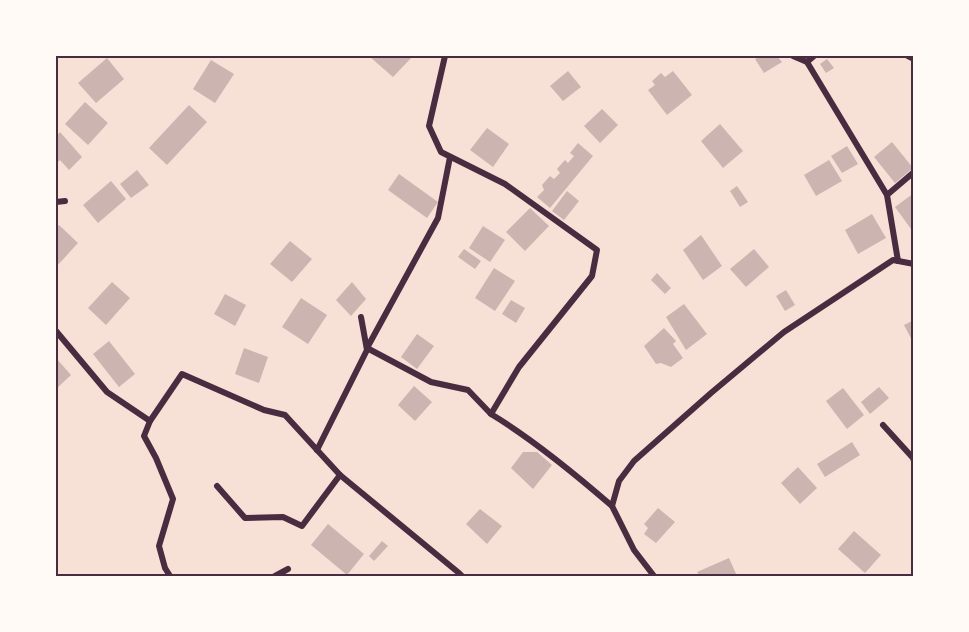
<svg xmlns="http://www.w3.org/2000/svg" width="969" height="632" viewBox="0 0 969 632" font-family="Commissioner,sans-serif">
<style>
.building{fill:#ccb4b1}
.lines{fill:none;stroke-linecap:round;stroke-linejoin:round}
.minor{stroke:#4a2c40;stroke-width:6}
.neatline{fill:none;stroke:#4a2c40;stroke-width:2}
</style>
<rect width="100%" height="100%" fill="#f7e1d7"/>
<g class="building">
<polygon points="371,56 413,56 393,77 370,57"/>
<polygon points="761,56 777,56 782,62 764,73 755,59"/>
<polygon points="107,58 124,79 96,103 78,83"/>
<polygon points="827,59 834,68 826,73 820,64"/>
<polygon points="211,60 234,74 215,103 193,89"/>
<polygon points="568,71 581,87 563,101 550,86"/>
<polygon points="673,71 692,95 667,115 648,90 655,85 652,81 661,73 665,77"/>
<polygon points="85,102 108,123 88,145 65,124"/>
<polygon points="189,105 207,122 167,165 149,148"/>
<polygon points="602,109 618,125 600,143 584,126"/>
<polygon points="720,124 743,151 723,168 701,141"/>
<polygon points="487,128 509,144 493,167 470,150"/>
<polygon points="60,132 82,157 69,170 60,160 56,164 56,137"/>
<polygon points="892,142 913,168 895,183 874,157"/>
<polygon points="578,143 593,156 550,208 537,197 544,190 542,185 550,176 554,179 560,173 557,169 565,160 568,163 574,156 570,153"/>
<polygon points="847,146 858,164 842,173 831,156"/>
<polygon points="829,160 842,181 816,196 804,175"/>
<polygon points="137,170 149,185 131,198 120,184"/>
<polygon points="399,174 438,202 427,218 388,190"/>
<polygon points="111,181 126,199 98,223 83,205"/>
<polygon points="737,186 748,202 740,207 730,191"/>
<polygon points="567,191 579,201 564,220 552,211"/>
<polygon points="914,193 914,227 911,229 895,207"/>
<polygon points="530,208 549,226 525,251 506,232"/>
<polygon points="872,214 886,238 858,254 845,230"/>
<polygon points="59,225 78,243 56,267 56,229"/>
<polygon points="483,226 505,240 490,262 469,248"/>
<polygon points="701,235 722,266 703,280 683,250"/>
<polygon points="290,241 312,259 292,282 270,264"/>
<polygon points="464,249 481,261 475,269 458,257"/>
<polygon points="754,249 769,267 746,287 730,269"/>
<polygon points="494,268 515,281 495,311 475,298"/>
<polygon points="657,273 671,288 665,294 651,280"/>
<polygon points="112,282 130,298 106,325 88,308"/>
<polygon points="352,282 366,299 351,316 336,300"/>
<polygon points="786,290 795,305 785,311 776,296"/>
<polygon points="225,294 246,305 235,326 214,314"/>
<polygon points="301,298 327,315 308,344 282,327"/>
<polygon points="511,300 525,308 516,323 502,314"/>
<polygon points="684,304 707,334 686,350 666,317"/>
<polygon points="914,320 914,344 904,325"/>
<polygon points="664,328 676,341 673,344 683,358 671,367 661,363 656,364 644,346"/>
<polygon points="417,334 434,346 417,369 401,357"/>
<polygon points="109,341 135,374 119,387 93,354"/>
<polygon points="244,348 268,357 259,383 235,374"/>
<polygon points="56,358 71,375 56,389"/>
<polygon points="414,386 432,402 415,421 398,405"/>
<polygon points="879,387 889,398 870,414 861,402"/>
<polygon points="843,388 864,415 847,429 826,401"/>
<polygon points="852,442 860,455 825,477 817,464"/>
<polygon points="523,452 537,452 552,465 533,489 511,468"/>
<polygon points="798,467 817,488 800,504 781,483"/>
<polygon points="658,508 675,522 656,543 644,534 648,528 644,524"/>
<polygon points="480,509 502,526 487,544 466,524"/>
<polygon points="328,524 364,554 347,575 311,545"/>
<polygon points="854,531 881,555 865,573 838,549"/>
<polygon points="382,541 388,546 374,561 369,556"/>
<polygon points="729,558 737,576 700,576 697,572"/>
</g>
<g class="lines">
<g class="minor">
<path d="M445 56 429 126 441 152 505 184 597 250 592 276 519 367 491 414C534 440 574 473 612 506L619 481 634 461 711 393 784 332 893 260 914 264"/>
<polyline points="793,56 807,62 887,195 898,261"/>
<polyline points="908,56 914,59"/>
<polyline points="807,62 814,56"/>
<polyline points="450,157 438,218 367,348 431,382 468,390 491,414"/>
<polyline points="887,195 914,172"/>
<polyline points="56,202 65,201"/>
<polyline points="56,331 107,392 150,421 182,374 264,410 285,415 340,475 459,573 462,576"/>
<polyline points="150,421 144,436 156,458 173,499 159,546 165,568 170,576"/>
<polyline points="883,425 913,458 914,461"/>
<polyline points="317,450 367,350 361,317"/>
<polyline points="217,486 245,518 283,517 302,526 340,475"/>
<polyline points="612,506 634,550 654,576"/>
<polyline points="275,576 288,569"/>
</g>
</g>
<rect width="969" height="632" fill="none" stroke="#fffaf5" stroke-width="114"/>
<rect x="57" y="57" width="855" height="518" class="neatline"/>
</svg>
